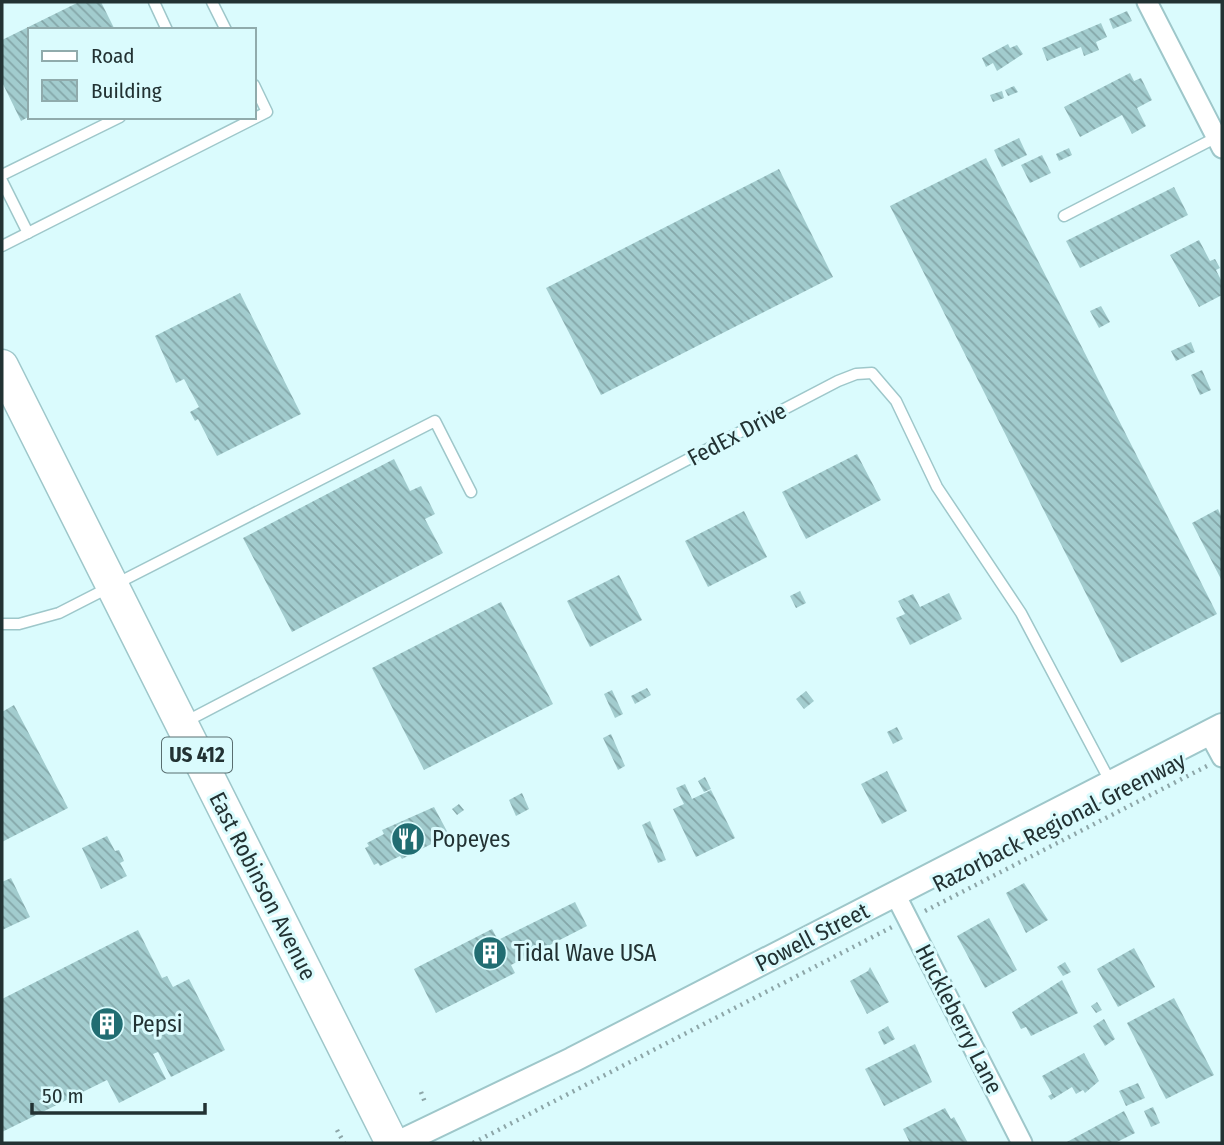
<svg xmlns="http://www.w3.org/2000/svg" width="1224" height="1145" viewBox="0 0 1224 1145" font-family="'Fira Sans Condensed',sans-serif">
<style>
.building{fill:url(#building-back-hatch)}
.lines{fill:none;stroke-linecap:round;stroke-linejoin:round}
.service-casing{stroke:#9ec7ca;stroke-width:13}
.minor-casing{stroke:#9ec7ca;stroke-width:23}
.tertiary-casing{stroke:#9ec7ca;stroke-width:28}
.trunk-casing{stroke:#9ec7ca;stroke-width:35}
.path{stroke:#8da6a8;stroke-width:4.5;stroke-dasharray:2 5;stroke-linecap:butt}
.service{stroke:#fff;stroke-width:10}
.minor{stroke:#fff;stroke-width:19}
.tertiary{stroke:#fff;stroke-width:24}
.trunk{stroke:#fff;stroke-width:32}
.labels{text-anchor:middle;stroke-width:6;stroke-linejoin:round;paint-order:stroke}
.shield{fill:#dafbfd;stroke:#596e70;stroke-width:2}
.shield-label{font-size:21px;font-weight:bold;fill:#223233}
.street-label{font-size:23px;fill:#223233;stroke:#dafbfd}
.poi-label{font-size:23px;fill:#223233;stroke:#dafbfd;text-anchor:start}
</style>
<defs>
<pattern id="building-back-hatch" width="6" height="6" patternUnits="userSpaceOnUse" patternTransform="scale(1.75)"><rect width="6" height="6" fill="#a2ccce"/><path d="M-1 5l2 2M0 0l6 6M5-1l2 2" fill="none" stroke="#84a6a8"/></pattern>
</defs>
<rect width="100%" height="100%" fill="#dafbfd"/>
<g class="building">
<polygon points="79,2 101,2 115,30 30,30 30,116 21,121 2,82 2,40"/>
<polygon points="1127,11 1132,21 1113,29 1109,19"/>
<polygon points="1101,23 1107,37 1096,42 1099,50 1084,56 1081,47 1047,61 1042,48"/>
<polygon points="1008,44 1010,48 1017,45 1023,54 997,71 993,63 986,67 982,58"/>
<polygon points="1130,73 1134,81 1141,78 1152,100 1137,108 1146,126 1132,134 1122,115 1080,137 1064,107"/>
<polygon points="1014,86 1018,92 1008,96 1005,90"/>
<polygon points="1002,91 1004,98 993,102 990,95"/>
<polygon points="1019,138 1027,155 1002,167 994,150"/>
<polygon points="1069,148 1072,155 1059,161 1056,154"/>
<polygon points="1042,155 1051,173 1030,183 1021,165"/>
<polygon points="986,158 1217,614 1121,663 890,206"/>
<polygon points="779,169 833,277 601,395 546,288"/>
<polygon points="1174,187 1188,215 1080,268 1066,241"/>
<polygon points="1199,240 1210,261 1215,259 1220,268 1216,270 1222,282 1222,295 1199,307 1170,255"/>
<polygon points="240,293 301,414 217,456 198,419 195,421 190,412 199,407 184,379 176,383 155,336"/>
<polygon points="1101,306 1110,322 1099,328 1090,311"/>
<polygon points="1191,342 1195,352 1176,361 1171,351"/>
<polygon points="1202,370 1211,390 1200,395 1191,375"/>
<polygon points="857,454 881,500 806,539 782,492"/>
<polygon points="394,459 410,491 421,486 435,514 425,519 443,553 292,632 243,538"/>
<polygon points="1218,509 1222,518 1222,581 1192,523"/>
<polygon points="744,511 767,557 708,587 685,541"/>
<polygon points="619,575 642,620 590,647 567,601"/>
<polygon points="800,591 806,603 796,608 790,596"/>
<polygon points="949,593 962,619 910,645 896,618 905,614 898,601 913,594 920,607"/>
<polygon points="501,602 553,704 424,770 372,668"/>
<polygon points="647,688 651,695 635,704 631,696"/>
<polygon points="612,690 623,714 615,718 604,694"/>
<polygon points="806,691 814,701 804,709 796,699"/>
<polygon points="14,705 68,808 2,842 2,712"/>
<polygon points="897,727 903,739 893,744 887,732"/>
<polygon points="611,734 625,766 618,770 603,738"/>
<polygon points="887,771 907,811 882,824 861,784"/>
<polygon points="705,777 711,789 704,792 698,781"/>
<polygon points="685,784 692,799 711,790 735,838 696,857 673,809 684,804 676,788"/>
<polygon points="522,793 529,809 516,816 509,800"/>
<polygon points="459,804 464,810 457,815 452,809"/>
<polygon points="434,807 449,835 402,859 400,856 380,866 378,863 374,865 365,848 369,846 367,843 384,834 382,830"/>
<polygon points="650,821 666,860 658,863 642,825"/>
<polygon points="107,836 115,851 119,850 124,861 120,863 127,876 101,889 82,848"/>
<polygon points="11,878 30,917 2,930 2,882"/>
<polygon points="1024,883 1048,920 1026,933 1006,893"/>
<polygon points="575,902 587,926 511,965 515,973 436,1013 414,969 492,929 498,940"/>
<polygon points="989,918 1017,970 985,988 957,936"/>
<polygon points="138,930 162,978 167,976 173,987 189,979 225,1050 171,1077 158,1052 153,1054 166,1079 119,1103 107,1080 2,1132 2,999"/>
<polygon points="1134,948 1155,987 1118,1007 1097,969"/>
<polygon points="1065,962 1071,972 1063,976 1057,967"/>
<polygon points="870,967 889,1002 867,1014 850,981 868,971"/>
<polygon points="1062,980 1078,1013 1031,1036 1026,1027 1021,1029 1012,1012"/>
<polygon points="1174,998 1214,1075 1166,1099 1127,1023"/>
<polygon points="1097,1002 1102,1010 1096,1013 1091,1006"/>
<polygon points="1104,1019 1115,1039 1105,1046 1093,1026"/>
<polygon points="888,1026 895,1039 884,1045 878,1032"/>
<polygon points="915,1044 932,1082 884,1106 865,1069"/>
<polygon points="1084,1053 1099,1081 1085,1093 1083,1090 1076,1094 1072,1087 1051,1100 1048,1096 1052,1094 1042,1076"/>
<polygon points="1138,1083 1145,1098 1126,1106 1119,1091"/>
<polygon points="1153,1107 1160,1123 1151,1127 1144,1111"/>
<polygon points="945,1108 951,1119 954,1117 968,1143 910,1143 903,1129"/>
<polygon points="1124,1111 1135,1133 1115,1143 1065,1143"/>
</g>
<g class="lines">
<g class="service-casing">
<g id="service">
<polyline points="154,2 167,30"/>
<polyline points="212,2 226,30"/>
<polyline points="2,175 120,117"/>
<polyline points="2,181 28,233"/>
<polyline points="1064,216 1217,137"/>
<polyline points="2,246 267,112 254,85"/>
<polyline points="2,624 19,624 59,613 435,421 471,492"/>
<polyline points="185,722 838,381 856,374 872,373 896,401 937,487 1021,613 1111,783"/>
</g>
</g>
<g class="minor-casing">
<g id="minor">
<polyline points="1147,2 1222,148"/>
<polyline points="1209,733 1222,757"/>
<polyline points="895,894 1022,1143"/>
</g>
</g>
<g class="tertiary-casing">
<polyline id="tertiary" points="399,1143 572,1060 1222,726"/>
</g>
<g class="trunk-casing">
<polyline id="trunk" points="2,366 392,1143"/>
</g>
<g class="path">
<polyline points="925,911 1207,766"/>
<polyline points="421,1092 426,1105"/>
<polyline points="337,1130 344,1143"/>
<polyline points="473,1143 892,927"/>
</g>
<use href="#service" class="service"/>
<use href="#minor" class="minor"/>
<use href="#tertiary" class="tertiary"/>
<use href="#trunk" class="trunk"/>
</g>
<defs>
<g id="restaurant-disc" transform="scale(1.75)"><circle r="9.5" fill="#216d72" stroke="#dafbfd"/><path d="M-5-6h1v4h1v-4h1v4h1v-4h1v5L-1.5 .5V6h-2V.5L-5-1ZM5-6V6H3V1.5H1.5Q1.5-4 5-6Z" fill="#fff"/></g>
<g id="building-disc" transform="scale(1.75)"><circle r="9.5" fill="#216d72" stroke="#dafbfd"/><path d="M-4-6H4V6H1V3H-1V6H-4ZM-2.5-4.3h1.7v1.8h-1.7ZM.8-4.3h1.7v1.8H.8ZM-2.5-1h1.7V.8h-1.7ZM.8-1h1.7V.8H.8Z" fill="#fff"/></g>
</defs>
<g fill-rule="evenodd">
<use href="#restaurant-disc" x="408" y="839"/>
<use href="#building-disc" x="490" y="953"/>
<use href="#building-disc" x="107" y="1024"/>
</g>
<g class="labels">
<rect class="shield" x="162" y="737.5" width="70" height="35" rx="5"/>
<g class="shield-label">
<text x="197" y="762">US 412</text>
</g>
<g class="street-label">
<text transform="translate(737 434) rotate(-28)" y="8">FedEx Drive</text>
<text transform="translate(1059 822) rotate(-27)" y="8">Razorback Regional Greenway</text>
<text transform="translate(263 886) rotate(63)" y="8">East Robinson Avenue</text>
<text transform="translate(812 937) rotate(-27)" y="8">Powell Street</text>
<text transform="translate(959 1019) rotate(63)" y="8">Huckleberry Lane</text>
</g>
<g class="poi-label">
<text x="432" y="847">Popeyes</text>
<text x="514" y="961">Tidal Wave USA</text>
<text x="132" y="1032">Pepsi</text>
</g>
</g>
<rect width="1224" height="1145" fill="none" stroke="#223233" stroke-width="7"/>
<rect x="28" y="28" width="228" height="91" fill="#dafbfd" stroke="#90abac" stroke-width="2"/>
<rect x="42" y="51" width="35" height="10" fill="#ffffff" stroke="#90abac" stroke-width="2"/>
<text x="91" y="63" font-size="21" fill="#223233">Road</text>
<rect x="42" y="80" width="35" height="21" fill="url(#building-back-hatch)" stroke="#90abac" stroke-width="2"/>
<text x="91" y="98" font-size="21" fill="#223233">Building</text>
<path d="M32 1103v10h173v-10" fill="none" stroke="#223233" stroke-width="3.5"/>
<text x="42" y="1103" font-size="21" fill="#223233" stroke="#dafbfd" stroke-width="5" paint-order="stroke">50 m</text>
</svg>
